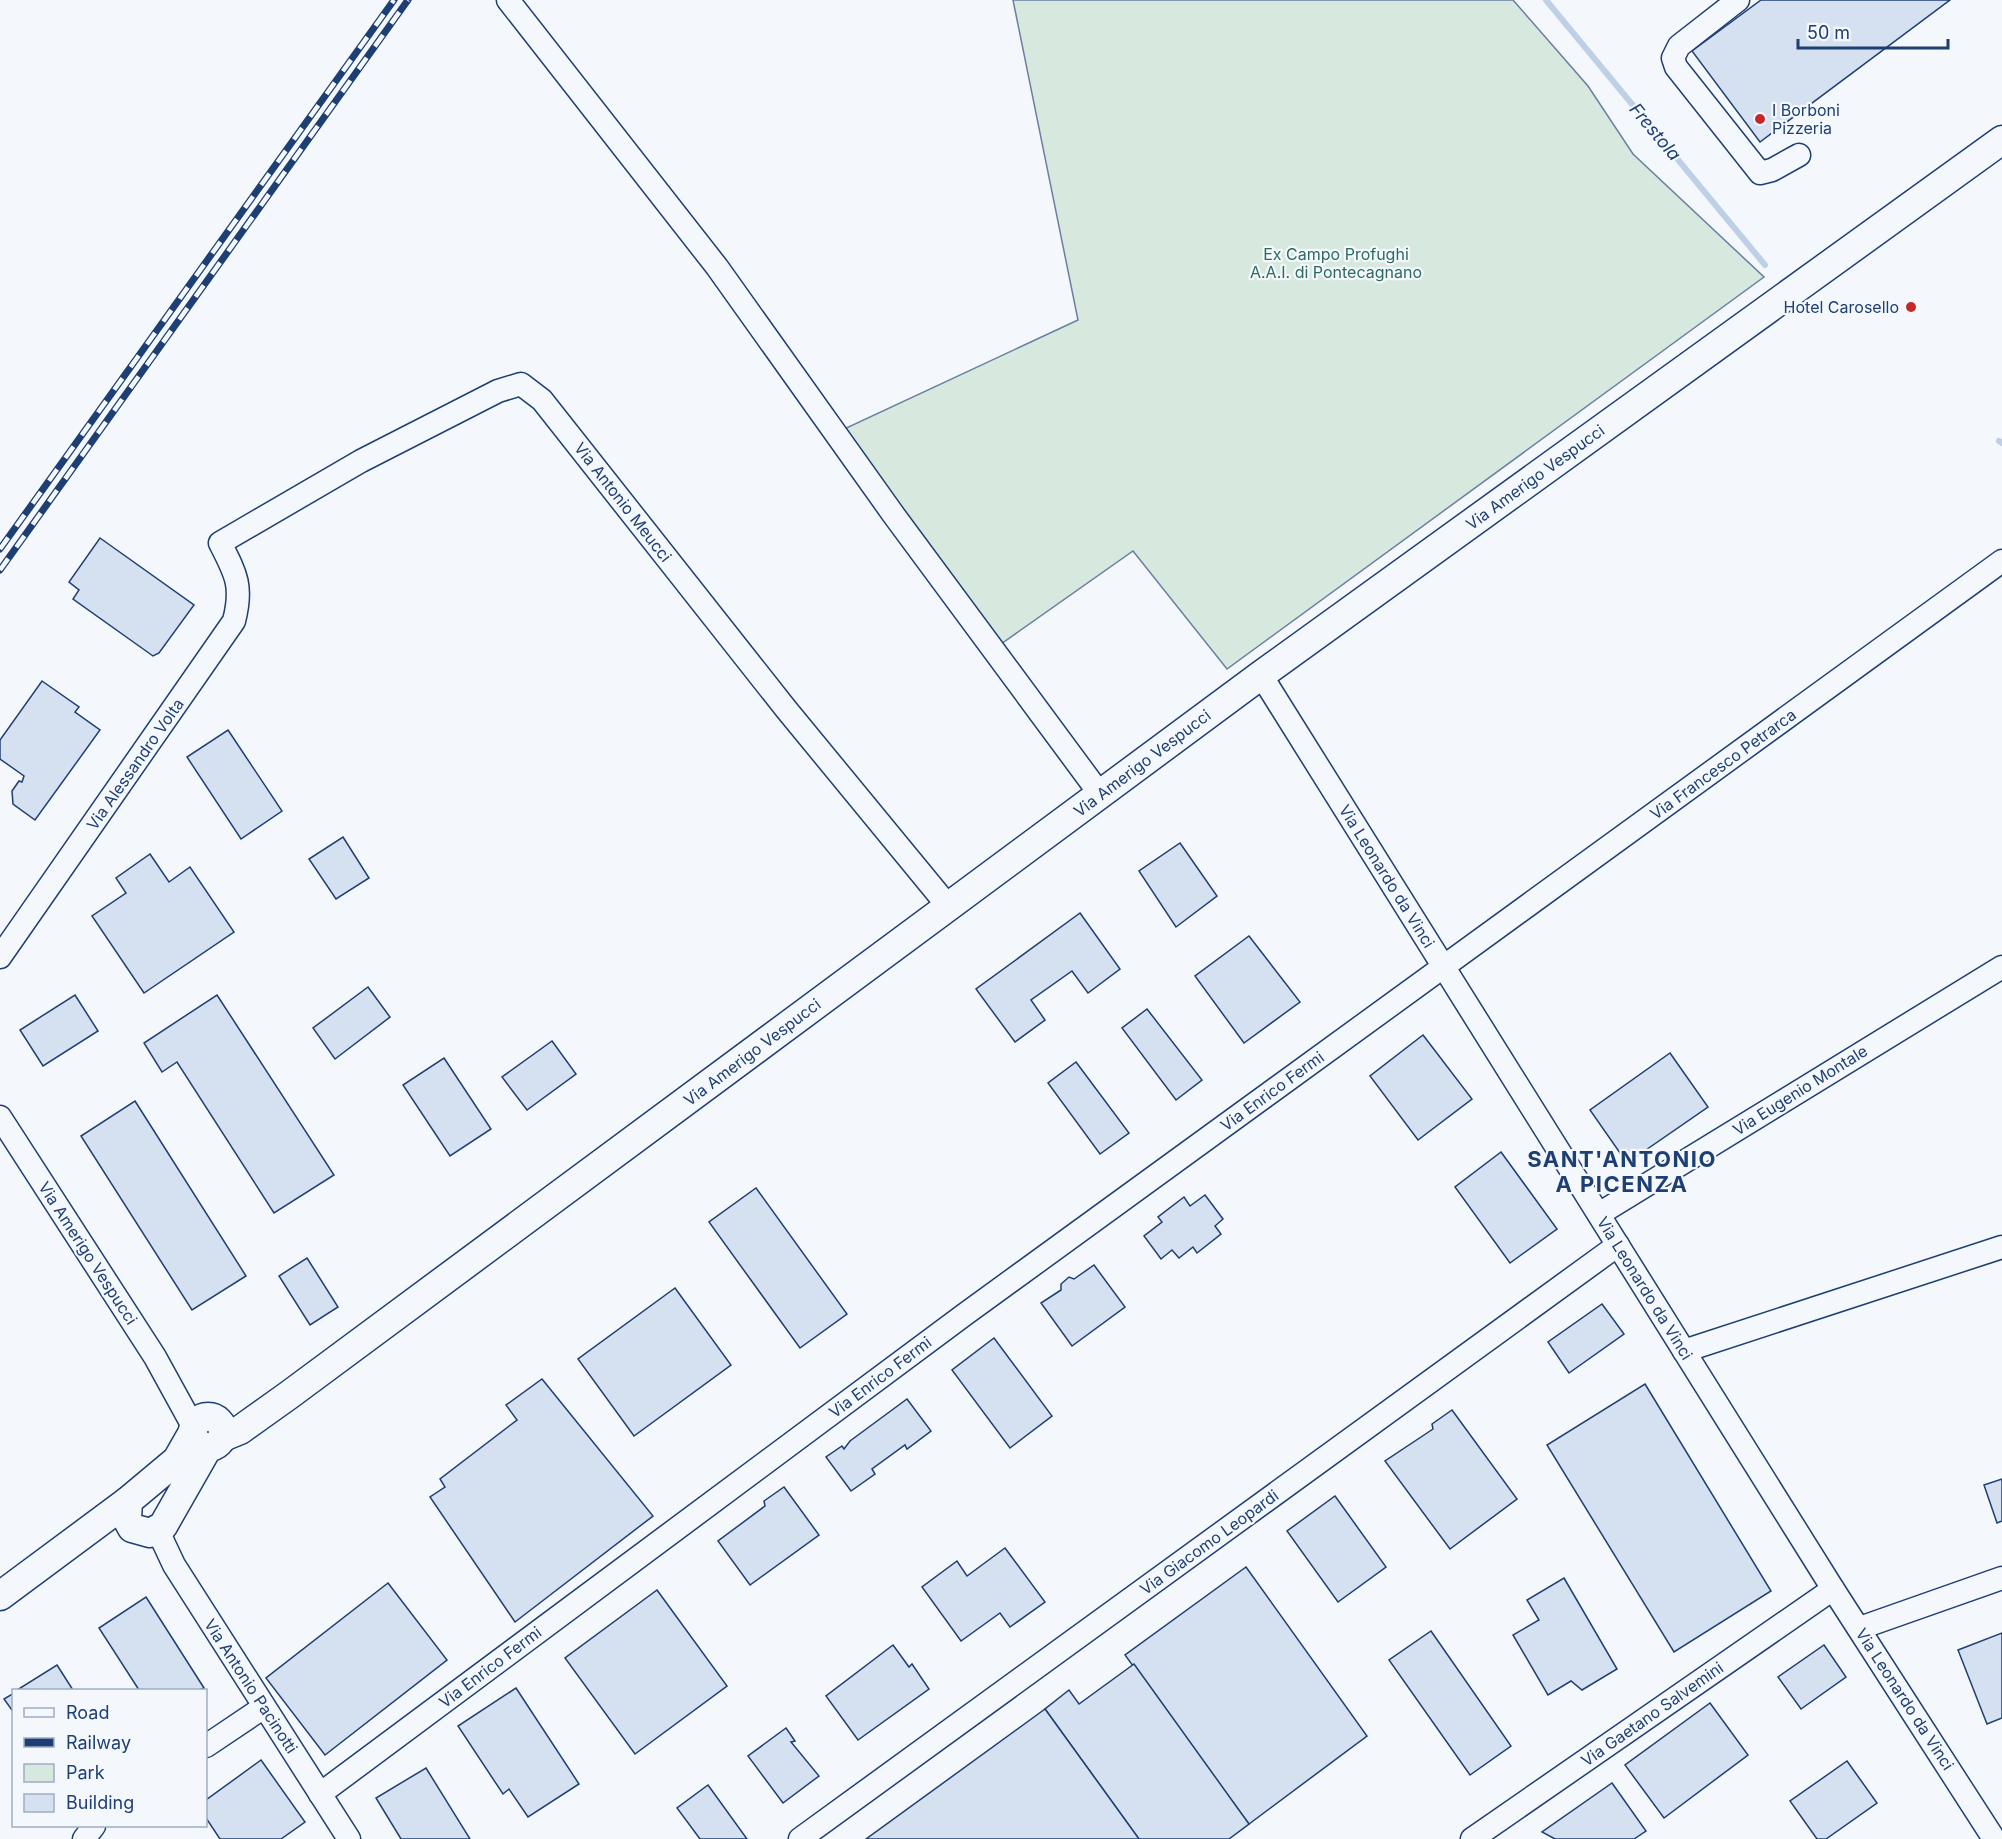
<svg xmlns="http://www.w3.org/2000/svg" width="2002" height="1839" viewBox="0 0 2002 1839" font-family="Inter,sans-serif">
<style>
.park{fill:#d7e8df;stroke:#687fa3;stroke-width:1.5}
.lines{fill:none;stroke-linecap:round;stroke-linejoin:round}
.stream{stroke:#bed0e5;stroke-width:6}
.building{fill:#d5e0f0;stroke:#1d3f73;stroke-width:1.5}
.minor-casing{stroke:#1d3f73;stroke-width:25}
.major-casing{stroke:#1d3f73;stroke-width:31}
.minor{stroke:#f4f7fb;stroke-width:22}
.major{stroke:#f4f7fb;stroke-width:28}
.rail-casing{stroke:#1d3f73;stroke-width:7}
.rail{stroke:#f4f7fb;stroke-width:4.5;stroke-dasharray:14;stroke-linecap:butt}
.poi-dot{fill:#c62828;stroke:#f4f7fb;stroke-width:2}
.labels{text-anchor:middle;stroke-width:4.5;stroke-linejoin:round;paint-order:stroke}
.poi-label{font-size:16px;fill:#1d3f73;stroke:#f4f7fb;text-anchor:start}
.park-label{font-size:16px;fill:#2c6c60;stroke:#f4f7fb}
.street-label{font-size:16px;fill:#1d3f73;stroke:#f4f7fb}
.water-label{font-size:18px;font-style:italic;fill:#1d3f73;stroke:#f4f7fb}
.district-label{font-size:22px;font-weight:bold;letter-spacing:1.5px;fill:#1d3f73;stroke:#f4f7fb}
</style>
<rect width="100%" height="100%" fill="#f4f7fb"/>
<polygon class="park" points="1013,0 1513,0 1588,86 1633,154 1764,277 1227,669 1133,551 1001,644 842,430 1078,320"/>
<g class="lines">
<g class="stream">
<polyline points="1546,0 1765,265"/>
<polyline points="1999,441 2002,443"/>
</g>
</g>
<g class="building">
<polygon points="1761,0 1950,0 1760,142 1692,51"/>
<polygon points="100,538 194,605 159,653 153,656 73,599 79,590 69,582"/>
<polygon points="42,681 79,707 75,712 100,730 35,820 13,804 12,791 19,781 22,782 24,776 0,759 0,740"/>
<polygon points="228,730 282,811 241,839 187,757"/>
<polygon points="343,837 369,878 336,899 309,859"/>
<polygon points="1180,843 1217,896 1176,927 1139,871"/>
<polygon points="150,854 169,882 190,867 234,932 144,993 92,916 126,893 116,878"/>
<polygon points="1080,913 1120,969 1088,993 1072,971 1031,1000 1045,1020 1015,1042 976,989"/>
<polygon points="1249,936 1300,1002 1244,1043 1195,976"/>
<polygon points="368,987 390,1017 335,1059 313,1028"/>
<polygon points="75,995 98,1031 43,1066 20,1030"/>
<polygon points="217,995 334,1175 274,1213 177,1062 162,1072 144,1043"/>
<polygon points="1147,1009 1202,1080 1176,1100 1122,1028"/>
<polygon points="1423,1035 1472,1099 1418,1140 1370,1076"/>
<polygon points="552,1041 576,1074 527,1110 502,1077"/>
<polygon points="1670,1053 1708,1107 1627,1163 1590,1110"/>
<polygon points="444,1058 491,1129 450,1156 403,1085"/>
<polygon points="1076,1062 1129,1133 1100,1154 1048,1083"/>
<polygon points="135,1101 246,1276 192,1310 81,1136"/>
<polygon points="1501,1152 1557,1229 1510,1263 1455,1187"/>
<polygon points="756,1188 847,1314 800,1348 709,1222"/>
<polygon points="1205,1195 1223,1219 1215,1226 1221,1234 1197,1253 1193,1247 1179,1258 1172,1250 1161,1259 1144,1236 1162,1222 1158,1217 1184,1197 1190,1206"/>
<polygon points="307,1258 338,1307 310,1325 279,1276"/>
<polygon points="1094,1265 1125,1307 1072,1346 1041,1303 1061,1290 1061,1284 1069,1277 1074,1279"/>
<polygon points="675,1288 731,1365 634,1436 578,1359"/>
<polygon points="1602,1304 1624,1334 1569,1373 1548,1342"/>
<polygon points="994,1338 1052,1416 1010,1448 952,1370"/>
<polygon points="542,1379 653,1516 515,1622 430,1497 445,1487 440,1479 517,1420 506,1405"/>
<polygon points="1645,1384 1771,1591 1674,1652 1547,1445"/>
<polygon points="907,1399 931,1431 907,1449 905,1445 872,1469 875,1474 851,1491 826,1457 842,1446 844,1449 850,1441"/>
<polygon points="1452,1410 1517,1499 1450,1549 1385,1461 1433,1429 1432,1424"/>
<polygon points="2002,1479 2002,1521 1997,1523 1984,1485"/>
<polygon points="784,1487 819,1535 750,1585 718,1541 765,1506 764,1501"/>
<polygon points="1335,1496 1386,1567 1338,1602 1287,1531"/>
<polygon points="1005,1548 1045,1602 1010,1627 1000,1613 961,1641 922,1587 957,1561 967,1576"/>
<polygon points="1246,1567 1367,1736 1249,1824 1125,1655"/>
<polygon points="1564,1578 1617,1669 1582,1690 1571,1681 1548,1695 1513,1635 1539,1620 1527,1600"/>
<polygon points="388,1583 447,1660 325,1755 266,1678"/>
<polygon points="657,1590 727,1686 635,1754 565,1658"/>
<polygon points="146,1597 204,1688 199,1690 139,1690 99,1628"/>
<polygon points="1431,1631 1511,1746 1470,1775 1389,1660"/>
<polygon points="2002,1633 2002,1718 1987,1724 1958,1650"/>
<polygon points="893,1645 909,1667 912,1664 929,1689 858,1740 826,1696"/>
<polygon points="1824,1645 1846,1677 1801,1709 1778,1677"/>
<polygon points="1134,1664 1249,1824 1229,1839 1139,1839 1045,1709 1069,1690 1079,1704"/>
<polygon points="57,1665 73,1690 17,1690"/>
<polygon points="516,1688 579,1784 528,1817 509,1789 503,1794 458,1726"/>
<polygon points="14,1693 14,1713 4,1699"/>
<polygon points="1710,1703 1748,1755 1664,1818 1625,1765"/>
<polygon points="1045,1709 1139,1839 866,1839"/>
<polygon points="786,1728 795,1741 791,1742 819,1776 783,1803 748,1756"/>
<polygon points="261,1760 305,1822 281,1839 220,1839 206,1818 206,1800"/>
<polygon points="1847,1761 1877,1803 1826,1839 1817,1839 1790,1801"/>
<polygon points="426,1768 470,1839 401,1839 376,1798"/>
<polygon points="1612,1783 1646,1831 1634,1839 1555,1839 1542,1832"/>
<polygon points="708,1785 747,1839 700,1839 677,1808"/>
</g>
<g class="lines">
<g class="minor-casing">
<g id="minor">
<polyline points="508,0 717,267 893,514 1100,794"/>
<polyline points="1738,0 1679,46 1673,58 1676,67 1760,173 1772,170 1799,155"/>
<polyline points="1261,675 1833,1589 1994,1839"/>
<path d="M0 957 234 621C243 586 236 574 220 543L361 461 498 391 521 384 542 400 786 709 948 906"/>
<polyline points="0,1117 155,1357 194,1428"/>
<polyline points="1599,1214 2002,967"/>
<polyline points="1684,1351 2002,1247"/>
<polyline points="158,1531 174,1565 349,1839"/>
<polyline points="1860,1628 2002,1578"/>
<polyline points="206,1746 264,1707"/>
<polyline points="320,1794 964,1315 2002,561"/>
<polyline points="84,1839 94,1826"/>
<polyline points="800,1839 1618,1245"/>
<polyline points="1472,1839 1833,1589"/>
</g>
</g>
<g class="major-casing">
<g id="major">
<circle cx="208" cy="1432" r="15"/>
<polyline points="193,1432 177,1460 128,1501 127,1519 132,1528 150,1533 163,1526 208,1447"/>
<polyline points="223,1437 240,1430 289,1395 1261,675 2002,140"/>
<polyline points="0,1596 128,1501"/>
</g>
</g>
<use href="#minor" class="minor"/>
<use href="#major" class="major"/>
<g class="rail-casing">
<g id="rail">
<polyline points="0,549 394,0"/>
<polyline points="0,570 408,0"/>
</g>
</g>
<use href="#rail" class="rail"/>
</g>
<g class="poi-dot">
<circle cx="1760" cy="119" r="6"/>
<circle cx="1911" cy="307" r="6"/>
</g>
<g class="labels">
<g class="poi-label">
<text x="1772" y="116">I Borboni<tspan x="1772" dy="18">Pizzeria</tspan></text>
<text x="1899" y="313" text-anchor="end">Hotel Carosello</text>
</g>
<g class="park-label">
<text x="1336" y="260">Ex Campo Profughi<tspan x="1336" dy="18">A.A.I. di Pontecagnano</tspan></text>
</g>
<g class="street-label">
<text transform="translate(1535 477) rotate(-36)" y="6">Via Amerigo Vespucci</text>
<text transform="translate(623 502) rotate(52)" y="6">Via Antonio Meucci</text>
<text transform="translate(1142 763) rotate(-37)" y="6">Via Amerigo Vespucci</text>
<text transform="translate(135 764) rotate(-55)" y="6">Via Alessandro Volta</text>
<text transform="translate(1723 764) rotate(-36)" y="6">Via Francesco Petrarca</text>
<text transform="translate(1387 876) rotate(58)" y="6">Via Leonardo da Vinci</text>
<text transform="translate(752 1052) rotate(-37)" y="6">Via Amerigo Vespucci</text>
<text transform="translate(1800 1090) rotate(-32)" y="6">Via Eugenio Montale</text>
<text transform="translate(1272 1091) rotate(-36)" y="6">Via Enrico Fermi</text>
<text transform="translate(88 1253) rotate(57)" y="6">Via Amerigo Vespucci</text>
<text transform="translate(1645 1288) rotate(58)" y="6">Via Leonardo da Vinci</text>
<text transform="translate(880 1377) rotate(-37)" y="6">Via Enrico Fermi</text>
<text transform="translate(1209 1542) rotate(-36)" y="6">Via Giacomo Leopardi</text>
<text transform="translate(490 1667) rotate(-37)" y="6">Via Enrico Fermi</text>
<text transform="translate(251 1686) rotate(57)" y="6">Via Antonio Pacinotti</text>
<text transform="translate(1905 1699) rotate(57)" y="6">Via Leonardo da Vinci</text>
<text transform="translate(1652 1714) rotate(-35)" y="6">Via Gaetano Salvemini</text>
</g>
<g class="water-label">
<text transform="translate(1655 132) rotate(50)" y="6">Frestola</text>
</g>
<g class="district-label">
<text x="1622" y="1167">SANT'ANTONIO<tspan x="1622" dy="25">A PICENZA</tspan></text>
</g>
</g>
<rect x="12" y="1689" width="195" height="138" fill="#f4f7fb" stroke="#9eadc5" stroke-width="1.5"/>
<rect x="24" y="1708" width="30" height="9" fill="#f4f7fb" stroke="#9eadc5" stroke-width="1.5"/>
<text x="66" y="1719" font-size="18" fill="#1d3f73">Road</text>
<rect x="24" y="1738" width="30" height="9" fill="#1d3f73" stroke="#9eadc5" stroke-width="1.5"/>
<text x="66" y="1749" font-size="18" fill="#1d3f73">Railway</text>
<rect x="24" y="1764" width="30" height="18" fill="#d7e8df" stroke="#9eadc5" stroke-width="1.5"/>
<text x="66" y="1779" font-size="18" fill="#1d3f73">Park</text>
<rect x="24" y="1794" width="30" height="18" fill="#d5e0f0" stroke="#9eadc5" stroke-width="1.5"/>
<text x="66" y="1809" font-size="18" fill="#1d3f73">Building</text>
<path d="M1798 39v9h150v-9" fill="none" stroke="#1d3f73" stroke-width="3"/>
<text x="1807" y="39" font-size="18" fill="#1d3f73" stroke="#f4f7fb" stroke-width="4.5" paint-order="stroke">50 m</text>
</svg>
